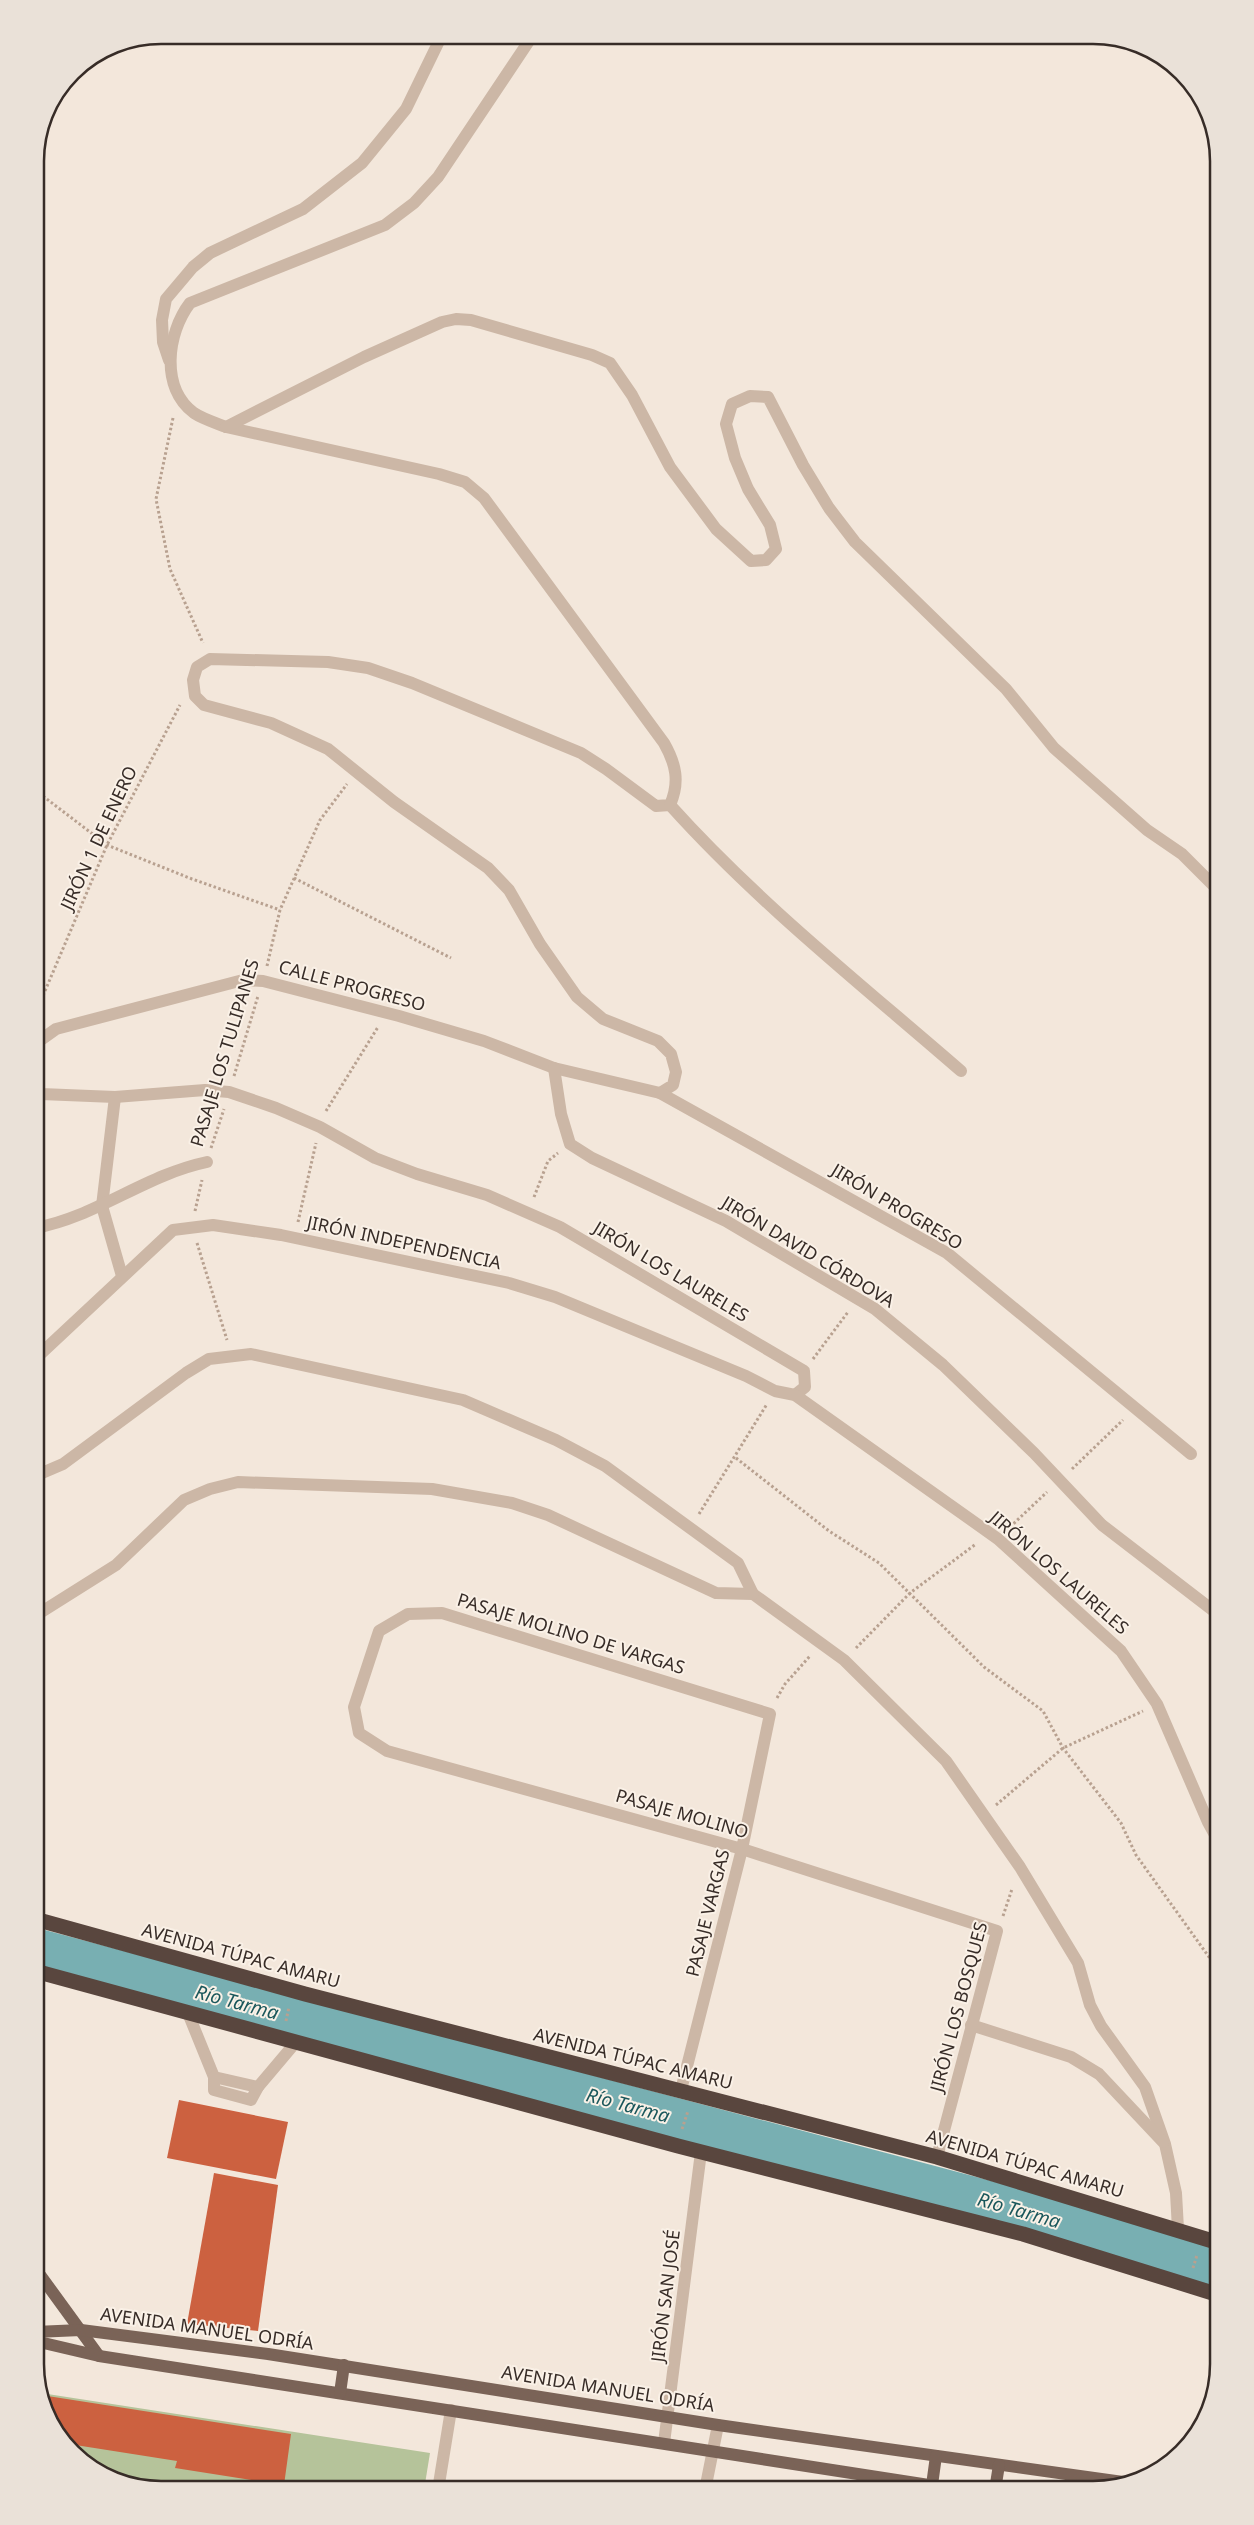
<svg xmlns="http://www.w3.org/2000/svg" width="1254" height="2525" viewBox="0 0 1254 2525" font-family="'Noto Sans',sans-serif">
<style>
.green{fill:#b5c39a}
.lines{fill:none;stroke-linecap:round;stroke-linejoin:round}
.river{stroke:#78afb2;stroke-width:40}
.building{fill:#cc6140}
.path{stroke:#b8a190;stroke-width:3;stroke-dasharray:2.5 2.5;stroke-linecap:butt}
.minor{stroke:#ccb7a6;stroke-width:12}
.major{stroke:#7a6357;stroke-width:12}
.highway{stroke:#59463e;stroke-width:15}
.labels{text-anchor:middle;stroke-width:4;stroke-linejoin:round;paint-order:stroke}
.street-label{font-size:18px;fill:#372c27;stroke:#faf1e7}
.water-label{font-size:19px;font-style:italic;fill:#1b575b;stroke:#faf1e7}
.rim{fill:none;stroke:#372c27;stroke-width:2.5}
</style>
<rect width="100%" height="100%" fill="#f3e7db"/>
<polygon class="green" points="41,2393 430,2453 424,2490 152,2490 84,2464 44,2412"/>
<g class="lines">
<polyline class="river" points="35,1948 1023,2210 1219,2271"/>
</g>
<g class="building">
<polygon points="179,2100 288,2122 276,2179 167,2158"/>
<polygon points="214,2173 278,2185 258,2331 187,2324"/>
<polygon points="41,2395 291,2434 284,2485 175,2468 177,2461 69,2444 44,2412"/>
</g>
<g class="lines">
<g class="path">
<polyline points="173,418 156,499 170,569 203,643"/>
<polyline points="35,790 107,845 192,879 280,910"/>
<polyline points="294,878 451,958"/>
<polyline points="267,966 280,910 320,820 347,784"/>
<polyline points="38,1020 42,998 107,845 180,705"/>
<polyline points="234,1076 258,996"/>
<polyline points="326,1111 378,1027"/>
<polyline points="211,1148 224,1109"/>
<polyline points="534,1197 548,1161 558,1153"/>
<polyline points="195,1211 202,1180"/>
<polyline points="298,1222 316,1143"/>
<polyline points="197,1243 227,1340"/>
<polyline points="813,1359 848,1312"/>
<polyline points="736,1458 829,1531 879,1563 984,1667 1043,1711 1063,1748 1121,1823 1136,1855 1219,1971"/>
<polyline points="1072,1469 1123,1420"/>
<polyline points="699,1514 767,1404"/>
<polyline points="1010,1527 1047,1492"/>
<polyline points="856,1648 910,1593 976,1544"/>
<polyline points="777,1698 785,1684 810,1656"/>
<polyline points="996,1805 1063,1748 1143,1711"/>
<polyline points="1003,1916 1012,1889"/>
<polyline points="286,2021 289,2007"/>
<polyline points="682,2129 688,2111"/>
<polyline points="1193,2268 1197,2255"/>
</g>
<g class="minor">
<path d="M533 35 438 177 414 203 385 225 190 303C167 333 160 388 194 413 203 419 216 423 226 427L439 474 465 482 484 498 664 743C676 764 680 782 670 805L656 806 606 769 581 753 412 683 368 668 328 662 210 659 197 667 193 680 195 696 204 705 271 723 328 749 394 802 488 868 509 890 540 944 577 997 603 1019 658 1041 671 1054 676 1072 673 1085 660 1093"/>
<polyline points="169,360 163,342 162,320 166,299 193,267 210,253 303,209 362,163 406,109 442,35"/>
<polyline points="226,427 364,357 442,322 456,319 471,320 592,355 610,363 632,395 670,467 716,529 751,561 766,560 776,549 770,525 748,489 735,458 726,424 732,404 750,396 768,397 803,465 829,508 855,542 1006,689 1054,748 1147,830 1182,854 1219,891"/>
<path d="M670 805C758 903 862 985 961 1071"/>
<polyline points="35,1044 56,1029 243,980 263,981 399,1016 484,1041 554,1068 660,1093 947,1253 1191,1454"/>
<polyline points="554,1068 561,1114 570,1144 592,1158 726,1221 875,1309 943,1365 1034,1453 1102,1525 1219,1615"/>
<polyline points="35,1092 41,1094 115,1097 205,1090 229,1092 276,1108 320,1127 375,1158 417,1174 487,1195 560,1227 804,1371 805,1387 795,1395"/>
<polyline points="115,1097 102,1206 122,1276"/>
<path d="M35 1228C96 1217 145 1175 207 1162"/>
<polyline points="35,1359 173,1230 213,1225 281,1235 509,1283 555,1297 746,1376 775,1391 795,1395 998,1539 1121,1651 1157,1704 1208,1822 1219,1842"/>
<polyline points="35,1476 63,1464 186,1373 209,1359 251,1354 463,1400 556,1440 605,1466 738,1563 753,1594 844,1660 946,1761 1020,1867 1078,1963 1090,2005 1101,2026 1145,2087 1165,2144 1176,2193 1178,2229"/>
<polyline points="35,1616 116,1565 184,1500 210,1489 238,1482 432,1489 512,1503 548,1515 716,1593 753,1594"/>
<polyline points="188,2013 214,2077 258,2087 296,2042"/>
<polyline points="971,2025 1071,2057 1099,2074 1163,2142"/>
<polyline points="214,2077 214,2090 251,2100 258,2087"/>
<polyline points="681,2090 742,1849 770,1714 442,1613 408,1614 379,1631 354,1707 359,1733 387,1751 742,1849 997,1931 937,2157"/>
<polyline points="664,2443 701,2152"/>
<polyline points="438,2490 451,2410"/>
<polyline points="705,2490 718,2425"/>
</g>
<g class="major">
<polyline points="35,2268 99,2356"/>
<polyline points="35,2332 81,2330 268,2354 718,2425 1130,2483"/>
<polyline points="35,2341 99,2356 961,2490"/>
<polyline points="340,2393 344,2365"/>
<polyline points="932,2485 936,2456"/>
<polyline points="995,2490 999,2465"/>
</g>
<g class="highway">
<polyline points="35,1919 305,1994 937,2157 1219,2243"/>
<polyline points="35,1971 678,2146 1023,2234 1219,2295"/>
</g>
</g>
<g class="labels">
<g class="street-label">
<text transform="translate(99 838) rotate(-65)" y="6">JIRÓN 1 DE ENERO</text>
<text transform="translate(352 986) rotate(15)" y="6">CALLE PROGRESO</text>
<text transform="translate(225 1053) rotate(-73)" y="6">PASAJE LOS TULIPANES</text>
<text transform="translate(897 1207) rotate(31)" y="6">JIRÓN PROGRESO</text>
<text transform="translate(404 1243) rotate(12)" y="6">JIRÓN INDEPENDENCIA</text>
<text transform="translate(808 1252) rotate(31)" y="6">JIRÓN DAVID CÓRDOVA</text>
<text transform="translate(671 1272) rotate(31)" y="6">JIRÓN LOS LAURELES</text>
<text transform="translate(1059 1573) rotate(41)" y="6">JIRÓN LOS LAURELES</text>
<text transform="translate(571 1634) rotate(17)" y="6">PASAJE MOLINO DE VARGAS</text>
<text transform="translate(682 1814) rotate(16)" y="6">PASAJE MOLINO</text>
<text transform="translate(708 1913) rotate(-76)" y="6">PASAJE VARGAS</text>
<text transform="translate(241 1956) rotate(15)" y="6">AVENIDA TÚPAC AMARU</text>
<text transform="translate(959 2007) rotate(-75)" y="6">JIRÓN LOS BOSQUES</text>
<text transform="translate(633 2059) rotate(14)" y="6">AVENIDA TÚPAC AMARU</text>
<text transform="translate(1025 2164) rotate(16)" y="6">AVENIDA TÚPAC AMARU</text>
<text transform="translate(666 2296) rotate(-83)" y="6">JIRÓN SAN JOSÉ</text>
<text transform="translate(207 2329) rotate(8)" y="6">AVENIDA MANUEL ODRÍA</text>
<text transform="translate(608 2389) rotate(9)" y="6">AVENIDA MANUEL ODRÍA</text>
</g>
<g class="water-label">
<text transform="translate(237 2002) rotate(15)" y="7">Río Tarma</text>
<text transform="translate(628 2105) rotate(15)" y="7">Río Tarma</text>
<text transform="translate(1019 2210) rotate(16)" y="7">Río Tarma</text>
</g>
</g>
<path d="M0 0H1254V2525H0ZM161 44H1093A117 117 0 0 1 1210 161V2364A117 117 0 0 1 1093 2481H161A117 117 0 0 1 44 2364V161A117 117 0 0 1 161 44Z" fill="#eae1d8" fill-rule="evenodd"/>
<path class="rim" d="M161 44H1093A117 117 0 0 1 1210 161V2364A117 117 0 0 1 1093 2481H161A117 117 0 0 1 44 2364V161A117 117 0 0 1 161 44Z"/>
</svg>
